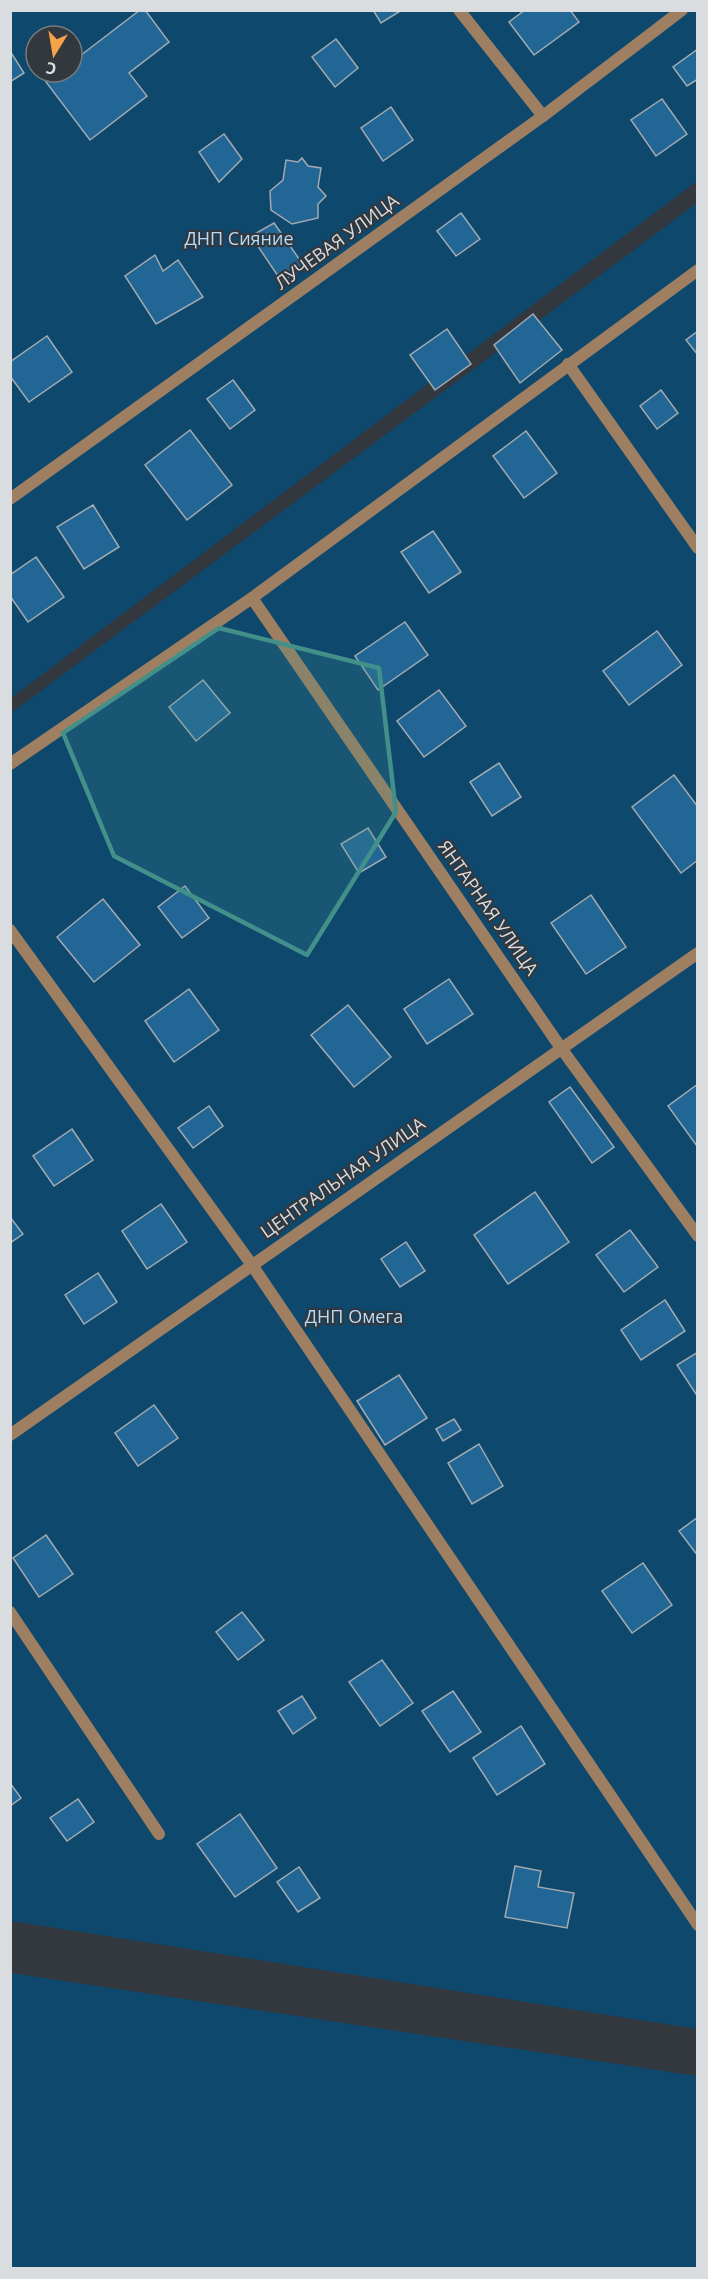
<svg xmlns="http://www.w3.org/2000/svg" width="708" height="2279" viewBox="0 0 708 2279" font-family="'Open Sans',sans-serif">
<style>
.green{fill:#0f486d;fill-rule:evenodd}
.building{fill:#216694;stroke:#a3aab0;stroke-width:1.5}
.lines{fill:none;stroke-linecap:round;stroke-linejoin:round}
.street{stroke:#9e7f62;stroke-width:12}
.marked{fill:#42908a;fill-opacity:0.2;stroke:#42908a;stroke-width:4.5;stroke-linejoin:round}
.labels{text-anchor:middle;stroke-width:4.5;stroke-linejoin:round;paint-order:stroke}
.park-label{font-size:18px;fill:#b3dcfc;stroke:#32383d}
.street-label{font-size:18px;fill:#d9dde0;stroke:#32383d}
</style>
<rect width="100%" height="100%" fill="#32383d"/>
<g class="green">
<path d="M11 11H697V181L11 698ZM36 36H72V72H36Z"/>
<polygon points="697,203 697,2029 11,1921 11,713"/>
<polygon points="11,1973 697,2076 697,2268 11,2268"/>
</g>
<g class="building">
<polygon points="140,10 145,10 169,42 129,73 147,96 90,140 46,82 59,72 72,72 72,62"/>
<polygon points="373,10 402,10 381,23"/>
<polygon points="525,10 570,10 579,22 534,55 509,22"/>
<polygon points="336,39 358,68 335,87 312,57"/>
<polygon points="698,49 698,79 687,86 673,67"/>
<polygon points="10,51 24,73 10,82"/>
<polygon points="662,99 687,134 656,156 631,120"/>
<polygon points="391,107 413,140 383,161 361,128"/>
<polygon points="224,134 242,159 219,182 199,152"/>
<polygon points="302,158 308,166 321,168 318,187 326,196 318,204 318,218 292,224 271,210 270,191 283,180 286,160 298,162"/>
<polygon points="461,213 480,239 456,256 437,231"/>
<polygon points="274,223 304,266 282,282 251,236"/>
<polygon points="155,255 163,271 178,260 203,297 156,324 125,276"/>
<polygon points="533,314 562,350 520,383 494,345"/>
<polygon points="447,329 471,364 435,390 410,355"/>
<polygon points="698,331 698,355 686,340"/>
<polygon points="47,336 72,372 29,402 10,376 10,362"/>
<polygon points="233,380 255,410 230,429 207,399"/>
<polygon points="661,390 678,413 657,429 640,406"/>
<polygon points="190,430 232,485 187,520 145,465"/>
<polygon points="526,431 557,473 524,498 493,456"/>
<polygon points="93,505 119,547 84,569 57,527"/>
<polygon points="433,531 461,572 429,593 401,552"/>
<polygon points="36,557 64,597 28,622 10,596 10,575"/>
<polygon points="405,622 428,655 378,690 355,656"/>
<polygon points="657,631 682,665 629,705 603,671"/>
<polygon points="203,680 230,713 196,741 169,707"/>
<polygon points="439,690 466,726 424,757 397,721"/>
<polygon points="499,763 521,797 492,816 470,782"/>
<polygon points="674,775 698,807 698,860 681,873 632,807"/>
<polygon points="368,828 386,857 359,873 341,844"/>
<polygon points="185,886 209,918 182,938 158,907"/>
<polygon points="591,895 626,947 586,974 551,923"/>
<polygon points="103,899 140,945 94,982 57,937"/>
<polygon points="449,979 473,1014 427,1044 404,1009"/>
<polygon points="189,989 219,1030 174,1062 145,1021"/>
<polygon points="348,1005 391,1057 354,1087 311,1035"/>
<polygon points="698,1084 698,1146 697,1146 668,1106"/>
<polygon points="570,1087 614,1147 592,1163 549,1102"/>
<polygon points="209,1106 223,1126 193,1148 178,1128"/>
<polygon points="72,1129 93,1160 54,1186 33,1156"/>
<polygon points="535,1192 569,1242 508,1284 474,1235"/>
<polygon points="161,1204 187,1242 147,1269 122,1231"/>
<polygon points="10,1217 23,1234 10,1243"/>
<polygon points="630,1230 658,1267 624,1292 596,1255"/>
<polygon points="406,1242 425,1271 400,1287 381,1259"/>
<polygon points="98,1273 117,1302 84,1324 65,1295"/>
<polygon points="665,1300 685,1331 641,1360 621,1330"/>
<polygon points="698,1352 698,1394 696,1394 677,1365"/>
<polygon points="399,1375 427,1418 385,1445 357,1401"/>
<polygon points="154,1405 178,1438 138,1466 115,1433"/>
<polygon points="454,1419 461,1430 443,1441 436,1429"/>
<polygon points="479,1444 503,1486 472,1504 448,1463"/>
<polygon points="698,1517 698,1556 679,1531"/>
<polygon points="46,1535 73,1574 39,1597 13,1558"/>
<polygon points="643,1563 672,1605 632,1633 602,1591"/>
<polygon points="242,1612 264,1640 238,1660 216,1632"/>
<polygon points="382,1660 413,1703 380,1726 349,1682"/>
<polygon points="453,1691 481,1732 450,1752 422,1711"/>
<polygon points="302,1696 316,1718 293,1734 278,1711"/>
<polygon points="521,1726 545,1764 497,1795 473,1758"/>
<polygon points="10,1783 21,1798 10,1806"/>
<polygon points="78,1799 94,1822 67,1841 50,1818"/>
<polygon points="240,1814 277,1868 235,1897 197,1844"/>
<polygon points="515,1866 541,1871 538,1887 574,1893 567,1928 505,1917"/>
<polygon points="299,1867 320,1898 298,1912 277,1882"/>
</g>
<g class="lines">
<g class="street">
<polyline points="459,10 543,116"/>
<polyline points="568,364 698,548"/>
<polyline points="10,499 543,116 682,10"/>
<polyline points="252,598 561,1048 698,1236"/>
<polyline points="10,764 252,598 698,270"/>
<polyline points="10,930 252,1265 698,1925"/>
<polyline points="10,1435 698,953"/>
<polyline points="10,1612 159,1834"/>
</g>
</g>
<path class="marked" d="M219 628 379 668 396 812 307 955 114 856 63 733Z"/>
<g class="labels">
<g class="park-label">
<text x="239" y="245">ДНП Сияние</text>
<text x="354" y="1323">ДНП Омега</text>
</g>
<g class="street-label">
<text transform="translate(337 242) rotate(-36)" y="6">ЛУЧЕВАЯ УЛИЦА</text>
<text transform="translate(488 908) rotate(55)" y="6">ЯНТАРНАЯ УЛИЦА</text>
<text transform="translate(343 1178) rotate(-35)" y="6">ЦЕНТРАЛЬНАЯ УЛИЦА</text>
</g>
</g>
<rect width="708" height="2279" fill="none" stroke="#d9dde0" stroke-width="24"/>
<g transform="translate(54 54) rotate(191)"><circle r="28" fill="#32383d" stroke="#757a7e" stroke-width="1.5"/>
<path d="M0-4.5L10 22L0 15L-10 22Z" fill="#f6a248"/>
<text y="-9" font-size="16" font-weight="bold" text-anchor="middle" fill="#d9dde0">С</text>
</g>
</svg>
